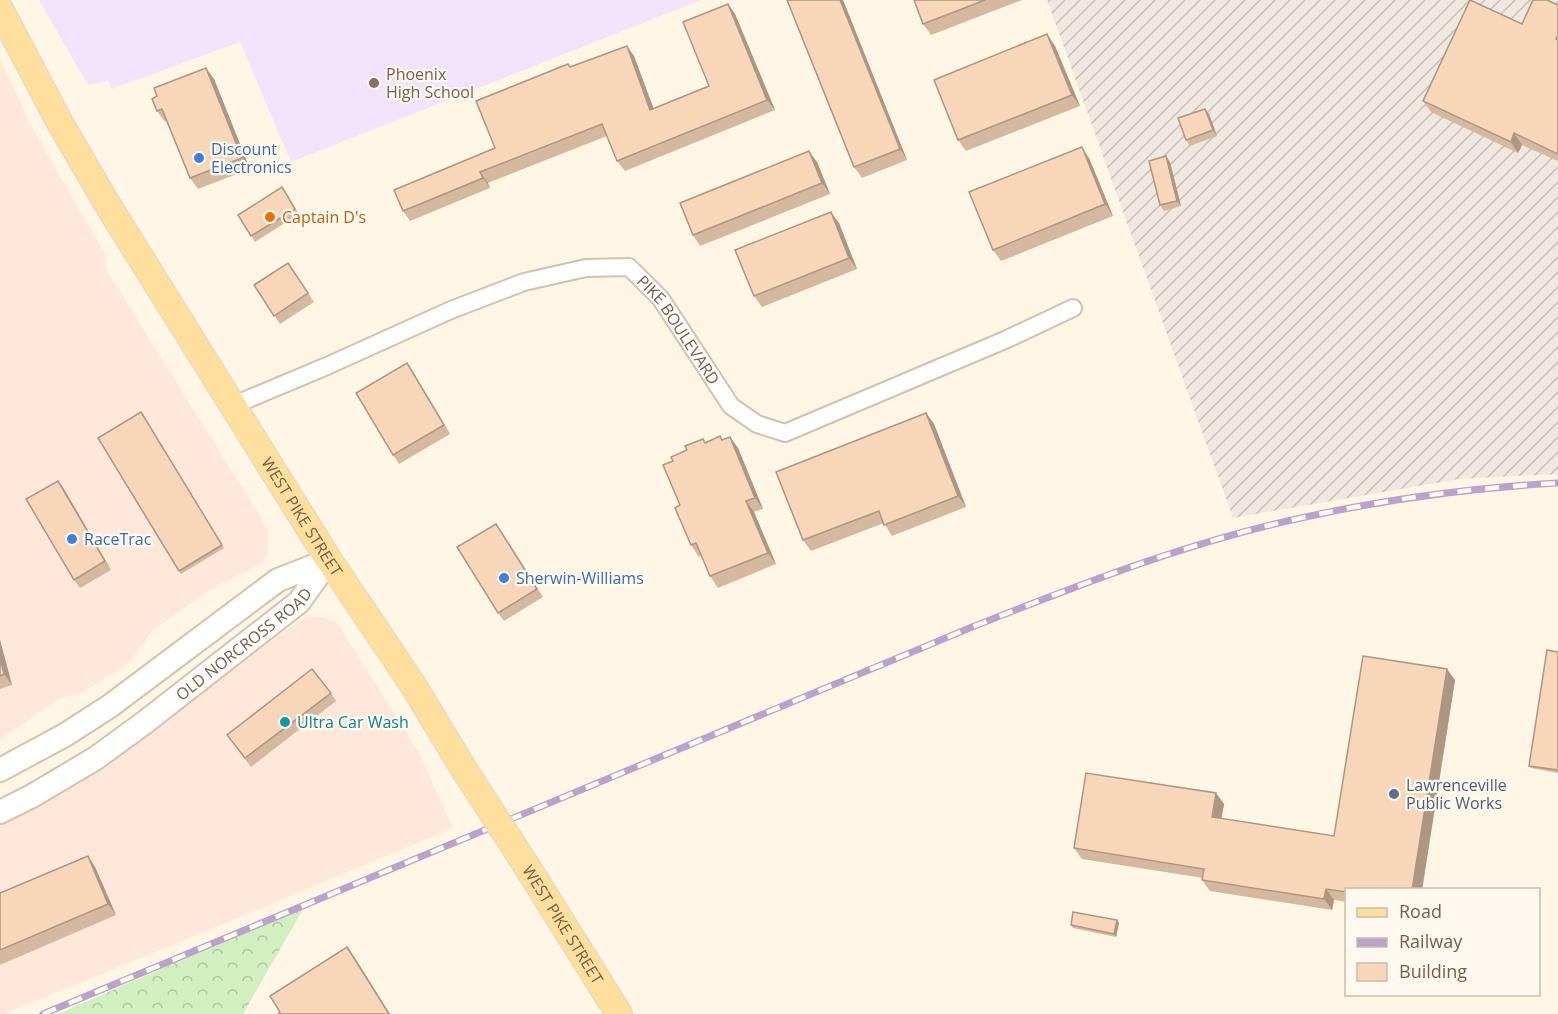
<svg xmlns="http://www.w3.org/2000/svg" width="1558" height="1014" viewBox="0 0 1558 1014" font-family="'Open Sans',sans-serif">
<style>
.commercial{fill:#ffe7da}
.industrial{fill:url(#industrial-furrows)}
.education{fill:#f3e2fb}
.forest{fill:url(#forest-crowns)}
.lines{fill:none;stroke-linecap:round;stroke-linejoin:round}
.street-casing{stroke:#d5c0ad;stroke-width:20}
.secondary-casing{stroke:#d9c1a9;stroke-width:26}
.primary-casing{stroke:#ddd5cf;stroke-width:28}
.street{stroke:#fff;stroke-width:16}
.secondary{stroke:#fff;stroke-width:22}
.primary{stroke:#ffdf9d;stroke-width:26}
.rail-casing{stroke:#baa2cb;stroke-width:7}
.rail{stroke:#fff9ef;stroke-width:4.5;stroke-dasharray:14;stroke-linecap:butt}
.primary-bridge-casing{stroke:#ddd5cf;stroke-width:28;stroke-linecap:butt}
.primary-bridge{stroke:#ffdf9d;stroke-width:26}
.wall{fill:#d4b8a0}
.shaded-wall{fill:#ad9682}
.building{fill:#f7d6ba;stroke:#ad9682;stroke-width:1.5}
.education-dot{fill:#8d6e63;stroke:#fff9ef;stroke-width:2}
.shop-dot{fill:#3f7fe0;stroke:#fff9ef;stroke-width:2}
.food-dot{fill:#e8710a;stroke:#fff9ef;stroke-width:2}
.culture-dot{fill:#0f9aa8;stroke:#fff9ef;stroke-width:2}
.service-dot{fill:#5c6f8a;stroke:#fff9ef;stroke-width:2}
.labels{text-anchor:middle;stroke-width:4.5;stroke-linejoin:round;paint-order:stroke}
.education-label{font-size:16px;fill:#785e54;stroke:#fff9ef;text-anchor:start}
.shop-label{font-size:16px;fill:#366cbe;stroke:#fff9ef;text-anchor:start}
.food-label{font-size:16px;fill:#c56008;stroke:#fff9ef;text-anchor:start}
.street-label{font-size:16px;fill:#7c5c47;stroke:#fff9ef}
.culture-label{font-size:16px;fill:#0d838f;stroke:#fff9ef;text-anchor:start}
.service-label{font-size:16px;fill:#4e5e75;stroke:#fff9ef;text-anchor:start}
</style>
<defs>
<pattern id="industrial-furrows" width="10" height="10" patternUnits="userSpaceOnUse" patternTransform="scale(1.5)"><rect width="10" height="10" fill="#efe8e0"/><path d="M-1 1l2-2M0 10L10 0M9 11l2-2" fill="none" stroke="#c7bfb7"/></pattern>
<pattern id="forest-crowns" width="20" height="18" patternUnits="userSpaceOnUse" patternTransform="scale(1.5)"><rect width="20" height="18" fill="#d2efc2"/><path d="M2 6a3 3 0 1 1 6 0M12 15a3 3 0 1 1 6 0" fill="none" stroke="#afc59f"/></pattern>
</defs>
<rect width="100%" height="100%" fill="#fff6e6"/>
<g class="commercial">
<polygon points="0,59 33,129 105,254 107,271 268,529 268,549 265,560 257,566 211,589 152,631 130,662 80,694 58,699 0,740"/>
<polygon points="308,617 321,617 331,620 340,627 419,753 453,828 170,946 4,1014 0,1014 0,823 83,778 296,623"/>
</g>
<polygon class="industrial" points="1047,0 1558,0 1558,474 1459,479 1233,518"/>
<polygon class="education" points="39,0 701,0 291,162 240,42 112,89 108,81 88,85"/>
<polygon class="forest" points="305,906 243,1014 58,1014"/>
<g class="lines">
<g class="street-casing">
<g id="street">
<path id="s1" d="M234 405 327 366 451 310 524 282 586 268 629 267 661 299 731 406 757 424 785 433 1005 340 1073 308"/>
</g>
</g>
<g class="secondary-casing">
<g id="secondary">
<polyline points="0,770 65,735 110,706 278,580 329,560"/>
<path id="s2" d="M0 812 32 796 96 758 144 723 299 602 329 560"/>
</g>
</g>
<g class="primary-casing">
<g id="primary">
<path id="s3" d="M0 9 60 123 109 207 329 560 413 685 465 771"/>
<path id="s4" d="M526 865 619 1014"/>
</g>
</g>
<use href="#street" class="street"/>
<use href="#secondary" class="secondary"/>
<use href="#primary" class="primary"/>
<g class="rail-casing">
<path id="rail" d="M43 1014 972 627C1079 585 1188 542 1301 518 1386 499 1471 488 1558 483"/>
</g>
<use href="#rail" class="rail"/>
<g class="primary-bridge-casing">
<polyline id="primary-bridge" points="465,771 526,865"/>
</g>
<use href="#primary-bridge" class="primary-bridge"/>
</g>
<g class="wall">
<polygon points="787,0 843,0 907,160 862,178 854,167"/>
<polygon points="914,0 1022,0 931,35 923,24"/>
<polygon points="728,4 735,14 775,110 625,171 617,161 607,136 488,183 490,188 410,221 403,211 495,148 568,64 570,66 634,56 653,109 709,86"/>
<polygon points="1558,5 1558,161 1522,145 1518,153 1431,112 1423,101 1522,24"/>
<polygon points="1055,46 1080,106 966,151 958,140"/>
<polygon points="214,79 250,169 198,189 190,178 167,121 165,122 157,111 157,96"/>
<polygon points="1209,114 1217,136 1190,146 1186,140"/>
<polygon points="1089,158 1113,216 1001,261 993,250"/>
<polygon points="817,162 830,194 700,246 693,235"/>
<polygon points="1170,162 1181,206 1164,211 1160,205"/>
<polygon points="282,187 299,214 255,242 238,215"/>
<polygon points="839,223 857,269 762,307 754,296"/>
<polygon points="288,263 314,302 280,324 254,285"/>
<polygon points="413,372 450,434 399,464 393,455"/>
<polygon points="141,412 224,548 181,574 98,438"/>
<polygon points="926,413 934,424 966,507 892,536 884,523 811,551 803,540"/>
<polygon points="730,437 738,448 763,509 754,512 776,564 718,588 710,576 701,555 699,557 691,545 680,505 673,461 705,442 723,440"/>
<polygon points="58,481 111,570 80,588 74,580"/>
<polygon points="502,532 543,597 504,621 498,613"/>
<polygon points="0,640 12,685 0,689"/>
<polygon points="1558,652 1558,773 1531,768 1529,766"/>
<polygon points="1455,680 1422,890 1347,890 1347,902 1334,900 1332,910 1210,891 1202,880 1203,878 1082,859 1074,848 1216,793 1224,804 1221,818 1334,836"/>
<polygon points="331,693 336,701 251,767 227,735"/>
<polygon points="88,856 95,867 116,915 0,965 0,893"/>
<polygon points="1117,920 1119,923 1116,937 1073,928 1071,925"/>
</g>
<g class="shaded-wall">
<polygon points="840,0 843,0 907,160 900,149"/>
<polygon points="728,4 735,14 775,110 767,100"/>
<polygon points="1047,34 1055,46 1080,106 1072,95"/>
<polygon points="627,46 634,56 658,120 650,110"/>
<polygon points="206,68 214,79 250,169 242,158"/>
<polygon points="1205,109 1209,114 1217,136 1213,130"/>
<polygon points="1514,133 1522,145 1518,153 1511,142"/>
<polygon points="1082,147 1089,158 1113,216 1105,204"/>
<polygon points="809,151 817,162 830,194 822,183"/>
<polygon points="1166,156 1170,162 1181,206 1177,201"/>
<polygon points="480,172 488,183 490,188 483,178"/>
<polygon points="831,212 839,223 857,269 849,258"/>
<polygon points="407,363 413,372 450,434 444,425"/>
<polygon points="926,413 934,424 966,507 958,496"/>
<polygon points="730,437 738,448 763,509 755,498"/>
<polygon points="58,481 64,489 111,570 105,561"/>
<polygon points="746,501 754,512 776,564 768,553"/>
<polygon points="0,640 12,685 4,674 0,658"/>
<polygon points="1447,669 1455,680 1422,890 1412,890"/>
<polygon points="1216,793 1224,804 1220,828 1212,817"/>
<polygon points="88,856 95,867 116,915 108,904"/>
<polygon points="1326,889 1334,900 1332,910 1324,899"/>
<polygon points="1117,920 1119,923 1116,937 1114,934"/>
<polygon points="347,947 355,958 390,1014 389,1014"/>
</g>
<g class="building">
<polygon points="787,0 840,0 900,149 854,167"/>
<polygon points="914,0 985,0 923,24"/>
<polygon points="1470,0 1522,24 1533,0 1547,0 1558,5 1558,35 1556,39 1558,40 1558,154 1514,133 1511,142 1423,101"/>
<polygon points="728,4 767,100 617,161 602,124 480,172 483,178 403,211 394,190 495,148 476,101 568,64 570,67 627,46 650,110 709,86 683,22"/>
<polygon points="1047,34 1072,95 958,140 934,80"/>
<polygon points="206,68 242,158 190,178 162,109 157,111 152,99 157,96 154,88"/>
<polygon points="1205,109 1213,130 1186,140 1178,118"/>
<polygon points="1082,147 1105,204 993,250 969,192"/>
<polygon points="809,151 822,183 693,235 680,203"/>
<polygon points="1166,156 1177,201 1160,205 1149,161"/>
<polygon points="282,187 295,209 251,236 238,215"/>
<polygon points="831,212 849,258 754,296 735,250"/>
<polygon points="288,263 308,293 274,316 254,285"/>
<polygon points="407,363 444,425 393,455 356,393"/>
<polygon points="141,412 222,545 179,571 98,438"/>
<polygon points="926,413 958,496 884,525 879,511 803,540 776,472"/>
<polygon points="720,436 722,440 730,437 755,498 746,501 768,553 710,576 696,543 691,545 675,508 680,505 663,465 673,461 671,457 687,450 685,446 703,439 705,443"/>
<polygon points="58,481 105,561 74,580 26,499"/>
<polygon points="496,524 537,589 498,613 457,547"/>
<polygon points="1547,650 1558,652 1558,770 1529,766"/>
<polygon points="1363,656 1447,669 1412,890 1347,890 1347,892 1326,889 1324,899 1202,880 1204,869 1074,848 1086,773 1216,793 1212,817 1334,836"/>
<polygon points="0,658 4,674 0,676"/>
<polygon points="312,669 331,693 245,758 227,735"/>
<polygon points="88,856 108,904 0,950 0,893"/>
<polygon points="1073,912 1117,920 1114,934 1071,925"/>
<polygon points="347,947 389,1014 278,1014 280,1012 270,996"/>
</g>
<circle class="education-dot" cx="374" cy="83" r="6"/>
<g class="shop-dot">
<circle cx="199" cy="158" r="6"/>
<circle cx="72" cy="539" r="6"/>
<circle cx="504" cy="578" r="6"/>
</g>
<circle class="food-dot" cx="270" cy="217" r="6"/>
<circle class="culture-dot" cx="285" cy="722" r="6"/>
<circle class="service-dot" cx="1394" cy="794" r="6"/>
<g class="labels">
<g class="education-label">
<text x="386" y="80">Phoenix<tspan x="386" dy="18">High School</tspan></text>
</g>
<g class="shop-label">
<text x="211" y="155">Discount<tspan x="211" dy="18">Electronics</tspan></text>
<text x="84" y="545">RaceTrac</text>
<text x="516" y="584">Sherwin-Williams</text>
</g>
<g class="food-label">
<text x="282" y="223">Captain D's</text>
</g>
<g class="street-label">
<text dy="6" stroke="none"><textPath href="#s1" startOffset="502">PIKE BOULEVARD</textPath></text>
<text dy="6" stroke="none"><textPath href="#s3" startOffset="591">WEST PIKE STREET</textPath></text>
<text dy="6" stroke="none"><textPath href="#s2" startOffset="297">OLD NORCROSS ROAD</textPath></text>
<text dy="6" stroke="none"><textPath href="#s4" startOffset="70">WEST PIKE STREET</textPath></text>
</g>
<g class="culture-label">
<text x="297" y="728">Ultra Car Wash</text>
</g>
<g class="service-label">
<text x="1406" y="791">Lawrenceville<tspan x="1406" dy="18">Public Works</tspan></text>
</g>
</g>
<rect x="1345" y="888" width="195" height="108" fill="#fff9ef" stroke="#cbbaac" stroke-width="1.5"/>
<rect x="1357" y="908" width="30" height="9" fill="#ffdf9d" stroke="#cbbaac" stroke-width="1.5"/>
<text x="1399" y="918" font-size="18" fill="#7c5c47">Road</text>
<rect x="1357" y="938" width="30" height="9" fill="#baa2cb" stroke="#cbbaac" stroke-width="1.5"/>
<text x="1399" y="948" font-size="18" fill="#7c5c47">Railway</text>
<rect x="1357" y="963" width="30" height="18" fill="#f7d6ba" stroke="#cbbaac" stroke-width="1.5"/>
<text x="1399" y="978" font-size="18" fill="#7c5c47">Building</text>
</svg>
